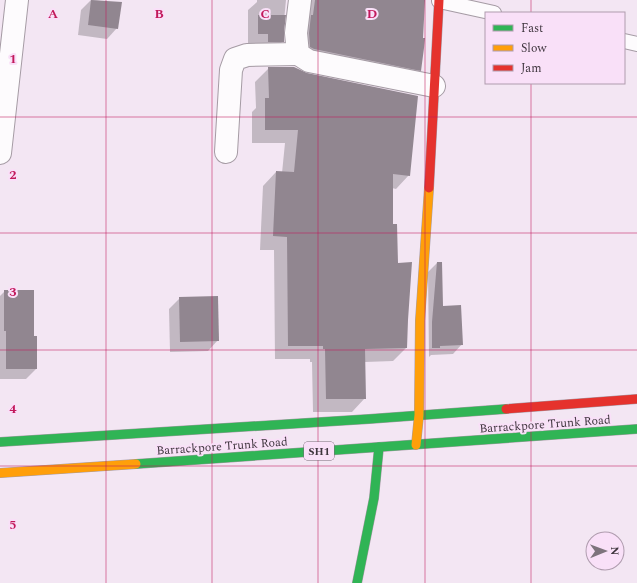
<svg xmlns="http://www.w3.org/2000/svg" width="637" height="583" viewBox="0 0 637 583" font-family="Spectral,serif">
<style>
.shadow{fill:#0003}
.building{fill:#918690}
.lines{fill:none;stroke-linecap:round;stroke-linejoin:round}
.lane-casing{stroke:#a59ba4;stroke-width:16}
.street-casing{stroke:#a59ba4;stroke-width:24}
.fast-casing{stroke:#a59ba4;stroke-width:10}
.slow-casing{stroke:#a59ba4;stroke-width:10}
.jam-casing{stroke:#a59ba4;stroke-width:10}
.lane{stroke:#fdfbfd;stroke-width:14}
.street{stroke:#fdfbfd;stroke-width:22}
.fast{stroke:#30b455;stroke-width:9}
.slow{stroke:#ff9f0a;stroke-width:9}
.jam{stroke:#e5322d;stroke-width:9}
.grid{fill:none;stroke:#c2185b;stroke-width:1;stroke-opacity:0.55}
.labels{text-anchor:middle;stroke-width:4;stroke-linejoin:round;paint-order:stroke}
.shield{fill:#f9e0f8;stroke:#776876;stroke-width:1}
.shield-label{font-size:11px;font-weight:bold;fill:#3f353e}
.street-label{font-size:12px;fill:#3f353e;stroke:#f9e0f8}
.grid-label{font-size:13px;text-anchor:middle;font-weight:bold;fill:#c2185b;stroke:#f9e0f8;stroke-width:4;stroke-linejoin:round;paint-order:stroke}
</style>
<rect width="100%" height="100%" fill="#f3e6f3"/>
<g class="shadow">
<polygon points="91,0 120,3 117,28 107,39 78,35 81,10"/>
<polygon points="257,0 286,0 283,31 283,41 273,51 258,44 248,44 248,10 257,2"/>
<polygon points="297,0 424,0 420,70 410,80 303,59"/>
<polygon points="269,68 409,175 396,189 392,188 392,225 406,348 393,361 365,362 365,398 352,412 313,412 312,362 310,362 310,359 275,359 274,250 260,250 263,186 276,172 282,173 285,143 252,143 252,112 256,108 255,82"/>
<polygon points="437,263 442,307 462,344 453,354 431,355 429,357 428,272"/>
<polygon points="5,291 33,337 36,369 26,379 0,379 0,296"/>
<polygon points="180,298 218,340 208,351 170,352 169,309"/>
</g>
<g class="building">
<polygon points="91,0 122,2 118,29 88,25"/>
<polygon points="315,0 425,0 423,38 425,38 424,48 421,71 314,49 310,47 309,33 311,15 313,15"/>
<polygon points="258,15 286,15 284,32 284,42 268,42 268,34 258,34"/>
<polygon points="268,67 294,67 307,73 418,96 410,176 393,174 393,224 397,224 398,263 412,262 408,320 407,348 365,349 366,399 326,399 325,349 323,349 323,346 288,346 287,237 273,236 276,171 294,172 298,130 265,130 265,98 269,98"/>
<polygon points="437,262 442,262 443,306 461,305 463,345 440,346 440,348 432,348 432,322"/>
<polygon points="4,290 34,290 34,336 37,336 37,369 6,369 6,331 4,331"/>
<polygon points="218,296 219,341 180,342 179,297"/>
</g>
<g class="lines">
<g class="lane-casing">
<g id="lane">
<polyline points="439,1 494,13"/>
<polyline points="624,41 637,44"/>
</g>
</g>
<g class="street-casing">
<g id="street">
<polyline points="300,0 296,33 298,54 309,61 434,86"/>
<polyline points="226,152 231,70 235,59 247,55 298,54"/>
<polyline points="0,153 17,0"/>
</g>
</g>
<g class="fast-casing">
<g id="fast">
<polyline points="0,442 369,419 506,409"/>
<polyline points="136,464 637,429"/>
<polyline points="357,583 374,498 379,447"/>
</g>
</g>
<g class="slow-casing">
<g id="slow">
<polyline points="416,445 419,415 420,321 429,188"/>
<polyline points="0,473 136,464"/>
</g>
</g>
<g class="jam-casing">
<g id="jam">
<polyline points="429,188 439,0"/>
<polyline points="506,409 637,399"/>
</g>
</g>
<use href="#lane" class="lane"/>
<use href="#street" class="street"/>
<use href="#fast" class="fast"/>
<use href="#slow" class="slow"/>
<use href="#jam" class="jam"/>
</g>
<path class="grid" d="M106 0V583M212 0V583M318 0V583M425 0V583M531 0V13M531 83V583M0 117H637M0 233H637M0 350H637M0 466H637"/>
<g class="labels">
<rect class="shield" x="304" y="442" width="30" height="18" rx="3"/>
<g class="shield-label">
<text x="319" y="455">SH1</text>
</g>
<g class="street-label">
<text transform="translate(545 424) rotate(-4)" y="4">Barrackpore Trunk Road</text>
<text transform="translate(222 446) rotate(-4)" y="4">Barrackpore Trunk Road</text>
</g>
</g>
<g class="grid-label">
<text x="53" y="18">A</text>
<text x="159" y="18">B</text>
<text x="265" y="18">C</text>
<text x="372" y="18">D</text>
<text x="13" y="63">1</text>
<text x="13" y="179">2</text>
<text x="13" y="296">3</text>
<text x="13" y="413">4</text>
<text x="13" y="529">5</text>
</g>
<rect x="485" y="12" width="140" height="72" fill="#f9e0f8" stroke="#af9cae"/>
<rect x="493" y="25" width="20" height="6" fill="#30b455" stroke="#af9cae"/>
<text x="521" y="32" font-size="12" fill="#3f353e">Fast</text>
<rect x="493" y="45" width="20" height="6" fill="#ff9f0a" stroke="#af9cae"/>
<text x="521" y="52" font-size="12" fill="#3f353e">Slow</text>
<rect x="493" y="65" width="20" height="6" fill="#e5322d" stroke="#af9cae"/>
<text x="521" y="72" font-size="12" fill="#3f353e">Jam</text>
<g transform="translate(605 551) rotate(89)"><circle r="19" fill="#f9e0f8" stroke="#af9cae"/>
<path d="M0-3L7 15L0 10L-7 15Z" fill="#7e737d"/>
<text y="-6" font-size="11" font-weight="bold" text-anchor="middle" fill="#3f353e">N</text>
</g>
</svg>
